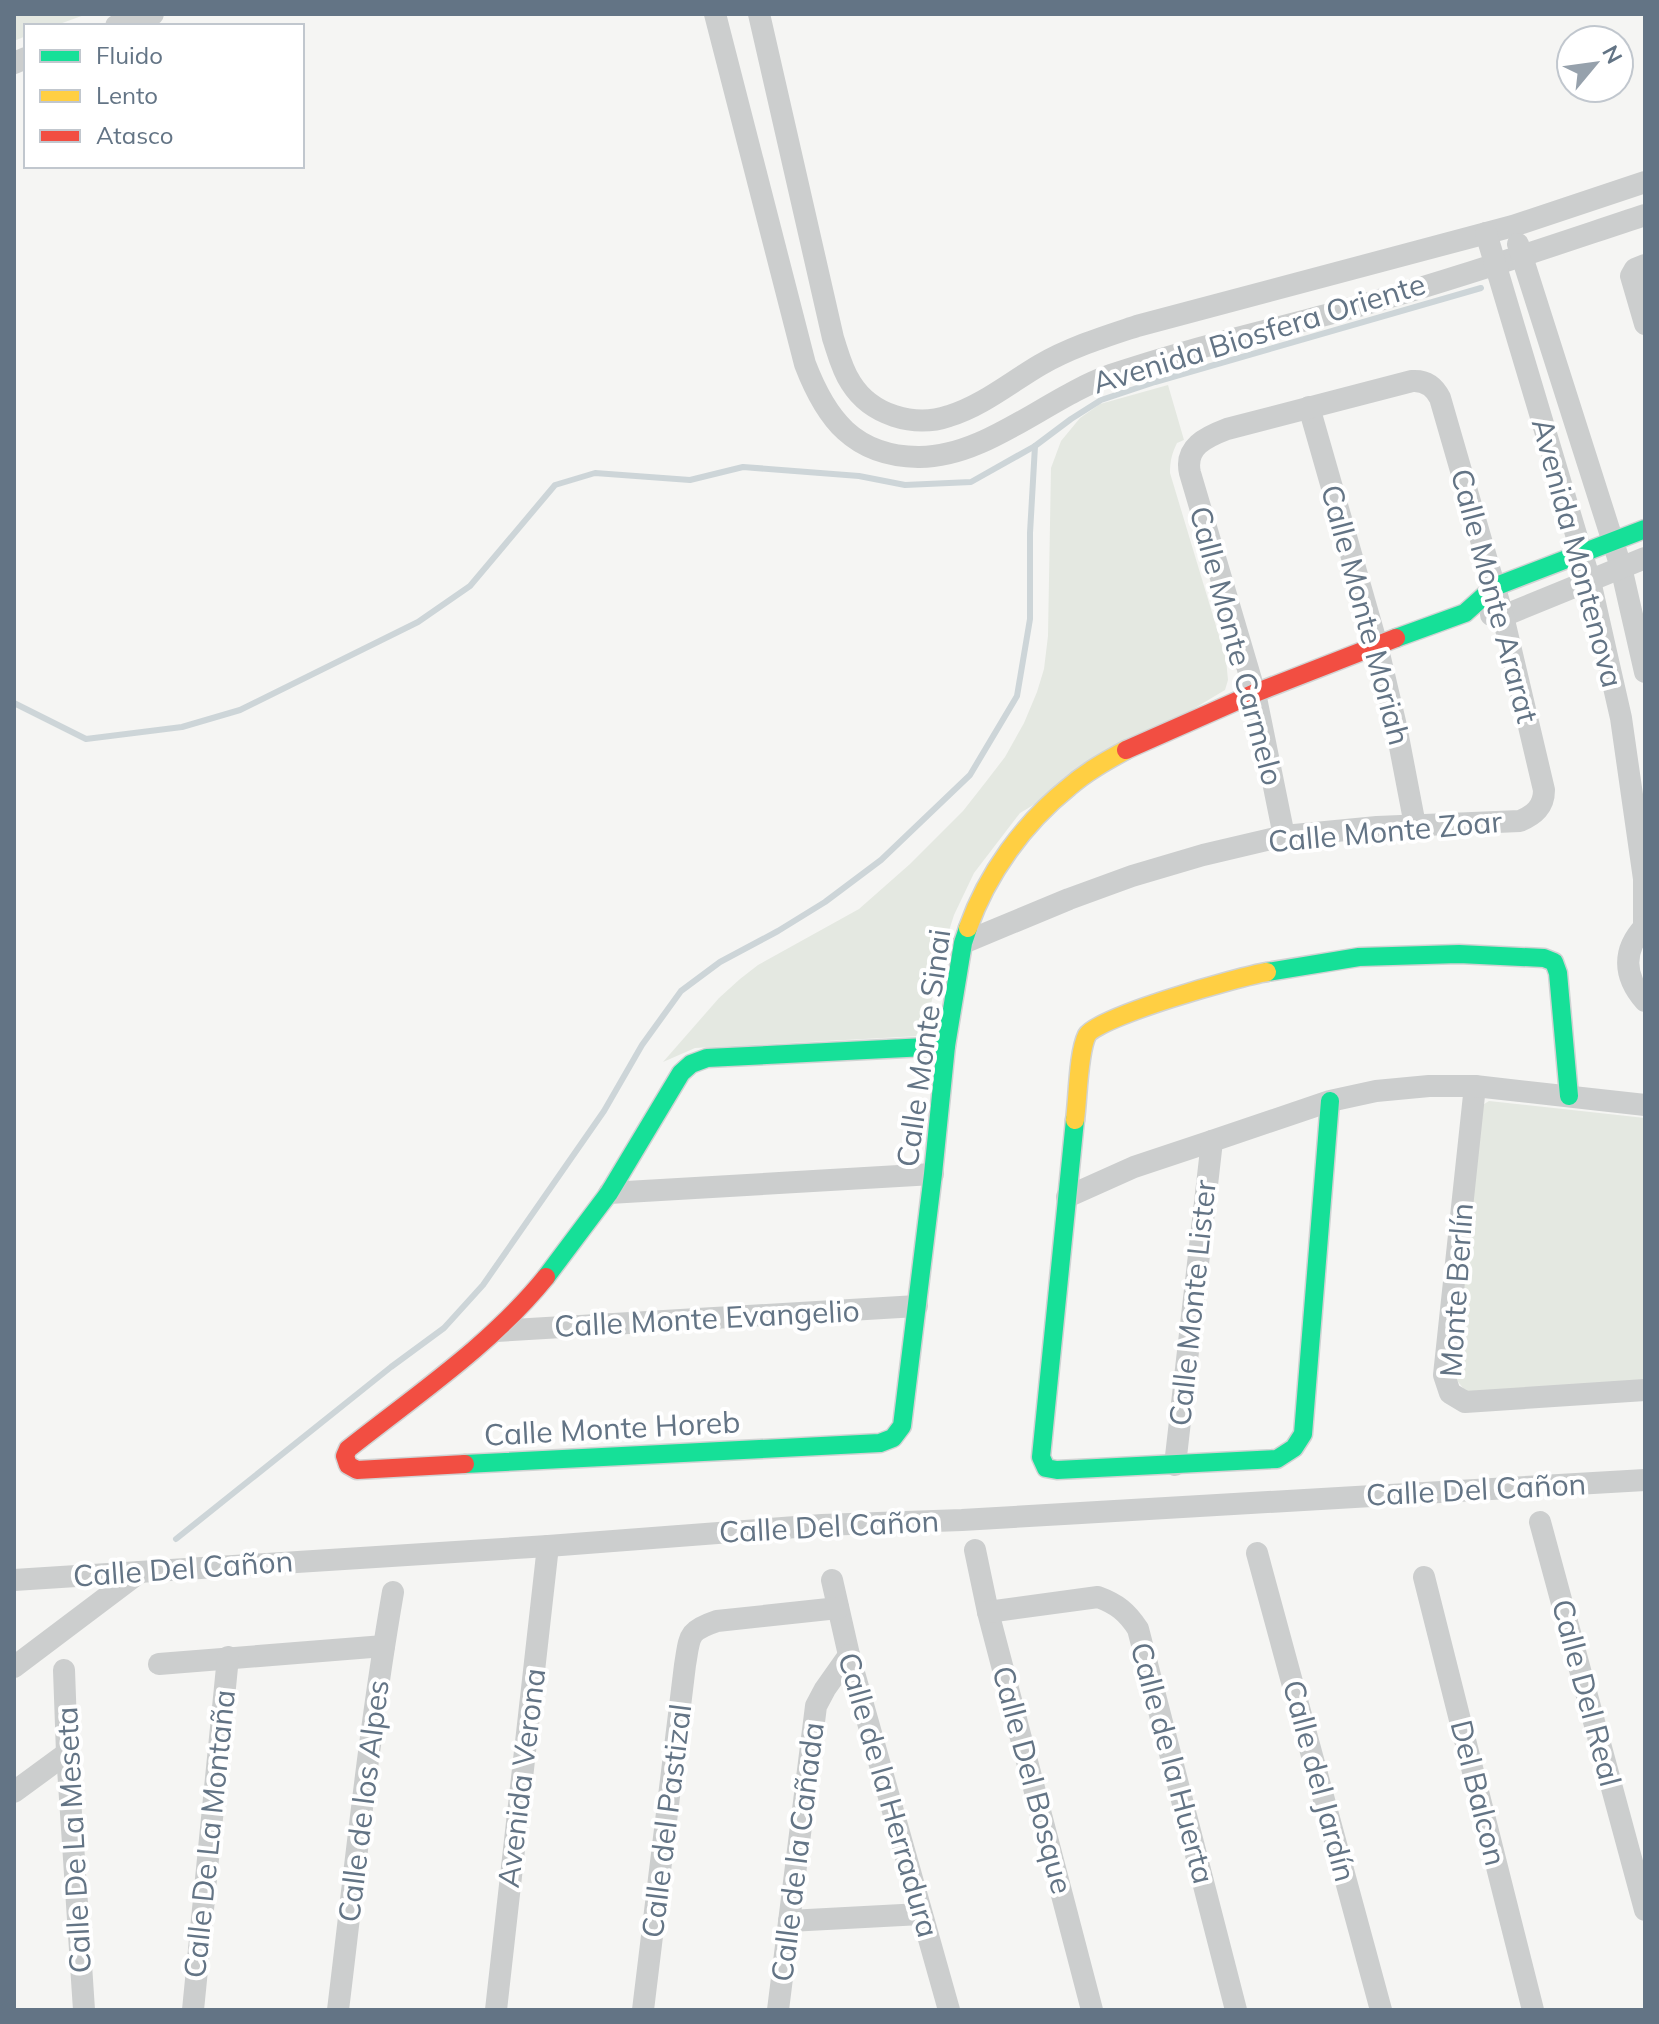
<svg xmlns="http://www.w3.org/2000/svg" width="1659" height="2024" viewBox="0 0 1659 2024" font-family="Mulish,sans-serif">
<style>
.green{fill:#e4e8e1}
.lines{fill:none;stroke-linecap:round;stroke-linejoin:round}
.stream{stroke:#cdd5d8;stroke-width:6}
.fast-casing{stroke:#d1d3d3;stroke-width:21}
.slow-casing{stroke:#d1d3d3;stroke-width:21}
.jam-casing{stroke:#d1d3d3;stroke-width:21}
.street{stroke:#cccece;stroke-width:22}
.fast{stroke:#16e098;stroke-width:18}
.slow{stroke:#ffcf43;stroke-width:18}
.jam{stroke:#f24e42;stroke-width:18}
.labels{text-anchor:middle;stroke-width:8;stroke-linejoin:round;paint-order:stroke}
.street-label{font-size:30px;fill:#637485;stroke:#fff}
</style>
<rect width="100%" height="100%" fill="#f5f5f3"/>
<g class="green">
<polygon points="14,14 87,14 54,26 26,26 26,36 14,41"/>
<path d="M1168 385 1184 440 1177 443C1172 453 1170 461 1170 473L1226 659 1228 680 1225 690 1020 813 974 873 954 915 941 956 926 1029 919 1036 695 1048 663 1062 719 998 740 979 758 965 859 909 910 864 963 811 985 783 1005 757 1024 723 1037 692 1044 669 1048 636 1051 468 1061 441 1080 418 1100 404Z"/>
<polygon points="1489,1101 1645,1118 1645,1381 1467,1393 1455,1378 1481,1106"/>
</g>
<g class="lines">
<g class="stream">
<polyline points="14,703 86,739 182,727 240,710 418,622 470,586 555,485 595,473 690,480 743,467 859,476 905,485 971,482 1035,446 1071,419 1101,400 1155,382 1481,288"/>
<polyline points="176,1539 391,1367 444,1328 483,1285 604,1111 642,1045 681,991 720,962 778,931 825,902 881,860 970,775 1017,696 1030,619 1030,533 1035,446"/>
</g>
<g class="fast-casing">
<g id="fast">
<polyline points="1396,638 1465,613 1494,587 1645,529"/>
<polyline points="1267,972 1359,957 1459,954 1544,958 1554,962 1558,973 1569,1096"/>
<polyline points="1075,1120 1041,1457 1046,1468 1057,1470 1277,1459 1294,1448 1303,1434 1330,1101"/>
<polyline points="546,1277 609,1193 681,1073 691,1064 707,1058 946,1046"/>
<polyline points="465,1464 880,1443 893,1438 902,1426 933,1174 946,1046 963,943 968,928"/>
</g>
</g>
<g class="slow-casing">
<g id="slow">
<path d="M968 928C987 874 1024 823 1069 787 1086 772 1106 761 1126 750"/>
<path d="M1075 1120C1078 1099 1078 1053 1087 1035 1097 1017 1241 976 1267 972"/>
</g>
</g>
<g class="jam-casing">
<g id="jam">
<polyline points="1126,750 1255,693 1396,638"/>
<path d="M465 1464 357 1470 348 1465 345 1456 348 1449C416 1395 491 1345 546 1277"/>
</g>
</g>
<g class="street">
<path d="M715 14 805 364C826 419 854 456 918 457 985 458 1048 397 1111 375 1184 350 1259 333 1333 313 1438 285 1542 249 1645 215"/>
<path d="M759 14 833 338C838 353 842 370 851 383 871 415 914 428 949 416 982 406 1011 382 1040 365 1071 347 1104 337 1137 326L1513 226 1645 182"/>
<polyline points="116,26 153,14"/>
<polyline points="14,63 26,58"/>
<polyline points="1486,233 1590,581 1606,652 1621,718 1644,879 1644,926"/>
<polyline points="1518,244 1621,567 1645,672"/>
<polyline points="1645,265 1635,269 1631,276 1645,324"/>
<polyline points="1309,407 1377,645 1396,726 1415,825"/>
<polyline points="1491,615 1503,616 1645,558"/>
<path d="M1645 926C1622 950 1623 976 1645 1001"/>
<path d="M963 943 1069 899 1132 876 1203 855 1284 836 1377 827 1520 821C1534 815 1544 807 1544 790L1503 616 1440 398C1434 386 1425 380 1412 381L1227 429C1206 437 1184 447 1190 473L1255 693 1284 836"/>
<polyline points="1475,1086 1444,1375 1450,1393 1465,1402 1645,1390"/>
<polyline points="609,1193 933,1174"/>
<polyline points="1067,1197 1134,1167 1212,1141 1330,1101 1376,1091 1429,1086 1475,1086 1645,1105"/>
<polyline points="496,1331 917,1306"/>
<polyline points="1175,1465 1212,1141"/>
<polyline points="1540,1522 1645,1910"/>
<polyline points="975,1550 988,1612 1092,2010"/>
<polyline points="1257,1553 1381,2010"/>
<polyline points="1424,1577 1533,2010"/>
<polyline points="14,1580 548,1546 822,1525 962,1520 1645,1480"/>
<polyline points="832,1580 849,1655 949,2010"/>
<path d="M988 1612 1098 1597C1117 1604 1127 1612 1138 1629L1236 2010"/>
<polyline points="159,1664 384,1646"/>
<polyline points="14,1667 140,1572"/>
<polyline points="64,1670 67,1753 84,2010"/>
<polyline points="14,1792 67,1753"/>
<polyline points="789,1921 921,1914"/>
<polyline points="193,2010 228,1657"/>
<path d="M338 2010C355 1871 369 1730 393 1592"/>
<polyline points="496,2010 548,1546"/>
<path d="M643 2010 685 1665C690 1636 687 1631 717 1621L838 1608"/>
<polyline points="778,2010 816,1706 825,1689 849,1655"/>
</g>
<use href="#fast" class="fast"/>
<use href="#slow" class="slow"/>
<use href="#jam" class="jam"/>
</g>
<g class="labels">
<g class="street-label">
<text transform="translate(1259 334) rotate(-17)" y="10">Avenida Biosfera Oriente</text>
<text transform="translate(1577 553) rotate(75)" y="10">Avenida Montenova</text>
<text transform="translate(1494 596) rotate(75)" y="10">Calle Monte Ararat</text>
<text transform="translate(1365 615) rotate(75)" y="10">Calle Monte Moriah</text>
<text transform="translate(1236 646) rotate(75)" y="10">Calle Monte Carmelo</text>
<text transform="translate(1385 832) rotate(-5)" y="10">Calle Monte Zoar</text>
<text transform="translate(924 1048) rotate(-82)" y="10">Calle Monte Sinai</text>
<text transform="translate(1457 1290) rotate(-86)" y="10">Monte Berlín</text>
<text transform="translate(1193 1303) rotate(-84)" y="10">Calle Monte Lister</text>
<text transform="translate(707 1319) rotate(-3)" y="10">Calle Monte Evangelio</text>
<text transform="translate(612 1429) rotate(-3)" y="10">Calle Monte Horeb</text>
<text transform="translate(1476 1490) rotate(-3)" y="10">Calle Del Cañon</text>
<text transform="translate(829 1527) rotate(-3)" y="10">Calle Del Cañon</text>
<text transform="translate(183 1569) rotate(-4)" y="10">Calle Del Cañon</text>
<text transform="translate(1586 1693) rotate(75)" y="10">Calle Del Real</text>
<text transform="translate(1172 1763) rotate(75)" y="10">Calle de la Huerta</text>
<text transform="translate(522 1778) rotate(-83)" y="10">Avenida Verona</text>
<text transform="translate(1032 1780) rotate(75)" y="10">Calle Del Bosque</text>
<text transform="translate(1319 1781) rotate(75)" y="10">Calle del Jardín</text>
<text transform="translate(1478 1793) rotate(76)" y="10">Del Balcon</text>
<text transform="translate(888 1795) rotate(74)" y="10">Calle de la Herradura</text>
<text transform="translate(364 1801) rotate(-83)" y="10">Calle de los Alpes</text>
<text transform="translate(667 1821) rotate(-83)" y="10">Calle del Pastizal</text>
<text transform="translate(210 1834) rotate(-84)" y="10">Calle De La Montaña</text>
<text transform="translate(74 1840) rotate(-93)" y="10">Calle De La Meseta</text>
<text transform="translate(798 1852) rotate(-83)" y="10">Calle de la Cañada</text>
</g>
</g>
<rect width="1659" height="2024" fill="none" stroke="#637485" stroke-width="32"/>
<rect x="24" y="24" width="280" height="144" fill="#ffffff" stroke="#c1c7ce" stroke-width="2"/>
<rect x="40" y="50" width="40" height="12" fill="#16e098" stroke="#c1c7ce" stroke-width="2"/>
<text x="96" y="64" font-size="24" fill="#637485">Fluido</text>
<rect x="40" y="90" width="40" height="12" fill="#ffcf43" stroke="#c1c7ce" stroke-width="2"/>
<text x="96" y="104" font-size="24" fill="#637485">Lento</text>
<rect x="40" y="130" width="40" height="12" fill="#f24e42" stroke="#c1c7ce" stroke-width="2"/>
<text x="96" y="144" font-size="24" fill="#637485">Atasco</text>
<g transform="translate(1595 64) rotate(61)"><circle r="38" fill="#ffffff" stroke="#c1c7ce" stroke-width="2"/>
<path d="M0-6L14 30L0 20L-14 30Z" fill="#96a1ac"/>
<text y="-12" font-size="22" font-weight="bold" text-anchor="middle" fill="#637485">N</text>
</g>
</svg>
